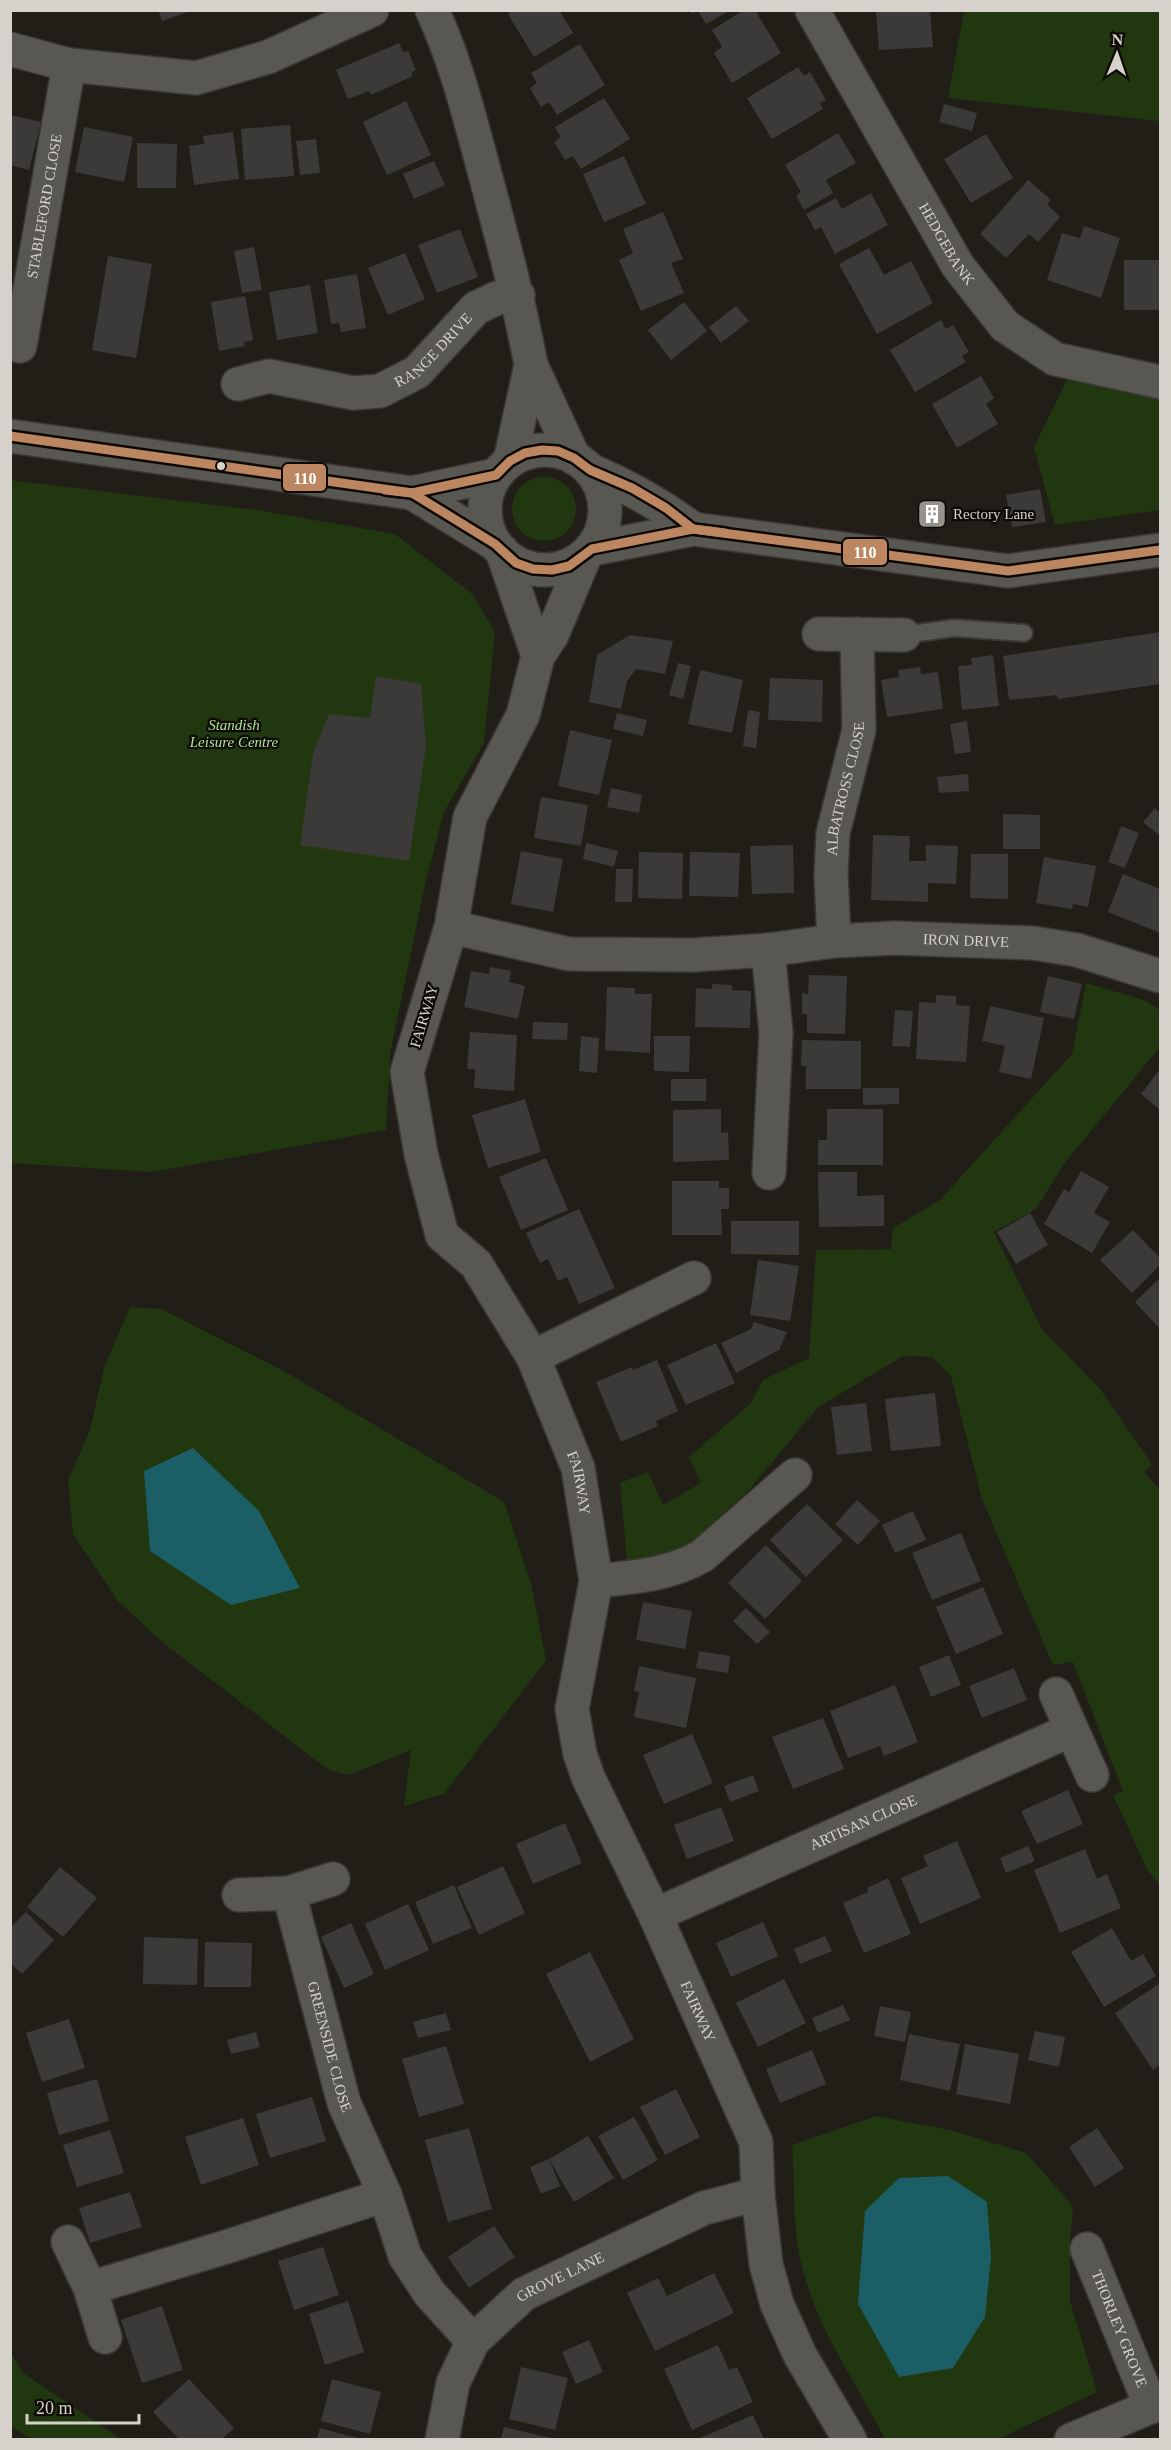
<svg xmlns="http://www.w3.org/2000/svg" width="1171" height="2450" viewBox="0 0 1171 2450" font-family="Georgia,serif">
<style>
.green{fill:#203710}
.water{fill:#1c5e65}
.building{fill:#3c3939}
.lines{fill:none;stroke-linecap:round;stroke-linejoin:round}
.lane-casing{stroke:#3b3834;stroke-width:20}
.street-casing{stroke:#3b3834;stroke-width:36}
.secondary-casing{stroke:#3b3834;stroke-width:36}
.lane{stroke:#595752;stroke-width:16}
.street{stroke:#595752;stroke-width:33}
.secondary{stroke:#595752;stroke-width:33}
.bus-1-casing{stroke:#0c0905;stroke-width:14}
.bus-1{stroke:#bb8660;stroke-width:9}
.bus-dot{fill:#d6d2cb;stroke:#0c0905;stroke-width:2}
.labels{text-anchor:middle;stroke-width:4.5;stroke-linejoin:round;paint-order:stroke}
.street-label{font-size:15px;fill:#d6d2cb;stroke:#0c0905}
.poi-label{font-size:15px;fill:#d6d2cb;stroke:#0c0905;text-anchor:start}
.park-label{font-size:15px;font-style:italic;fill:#b0e495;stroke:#0c0905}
.line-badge{stroke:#0c0905;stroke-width:2}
.badge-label{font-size:16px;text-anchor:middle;font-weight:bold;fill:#fff}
</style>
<rect width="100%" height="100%" fill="#211e18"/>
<g class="green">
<polygon points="964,11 1160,11 1160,121 948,98"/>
<polygon points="1067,380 1160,397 1160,510 1055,525 1034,447"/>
<circle cx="544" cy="509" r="32"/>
<polygon points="10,480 257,510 395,534 472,594 495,632 484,743 444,812 426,880 390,1054 386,1130 152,1172 11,1163"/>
<polygon points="1086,983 1144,1000 1160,1010 1160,1047 1063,1165 1036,1209 994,1232 1042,1329 1100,1389 1152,1464 1144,1472 1160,1490 1160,1885 1148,1871 1113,1795 1123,1791 1073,1662 1053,1665 982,1499 951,1376 932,1357 903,1356 818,1407 748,1491 674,1558 627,1562 620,1483 648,1472 663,1505 701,1483 689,1457 751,1403 763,1380 809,1358 816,1250 891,1249 893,1228 940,1200 1072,1054"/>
<polygon points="130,1307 161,1309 284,1371 504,1502 531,1584 546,1660 444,1794 404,1806 411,1750 348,1775 327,1769 160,1640 118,1601 73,1534 68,1480 90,1430 104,1368"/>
<path d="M876 2116 950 2130 1026 2153 1073 2206 1070 2245V2301L1097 2392 998 2439H885C857 2384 818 2330 803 2270 792 2230 795 2186 792 2145Z"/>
<polygon points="10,2351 23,2373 121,2439 33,2439 11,2427"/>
</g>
<g class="water">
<polygon points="193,1448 259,1511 300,1588 231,1605 150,1551 144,1471"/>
<polygon points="948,2176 987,2202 991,2257 985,2317 953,2368 899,2377 858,2304 865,2211 899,2178"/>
</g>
<g class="building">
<polygon points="158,10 191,10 191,11 162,21"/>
<polygon points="514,10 559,10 573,33 534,57 508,14"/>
<polygon points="690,10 731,10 706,24 698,11 692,14"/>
<polygon points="744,10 755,10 781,53 732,83 714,53 722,47 712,30"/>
<polygon points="876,10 930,10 933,47 879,50"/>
<polygon points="399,43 403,52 408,51 416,70 411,73 413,76 371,95 369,91 348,99 336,70"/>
<polygon points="580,44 605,85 557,115 549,102 541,107 530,88 537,83 531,73"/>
<polygon points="798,67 804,76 810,72 826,100 820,103 823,109 772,139 747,98"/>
<polygon points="604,98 630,139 581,169 573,156 565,160 554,142 561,137 555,127"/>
<polygon points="406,101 431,155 387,175 363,122"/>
<polygon points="944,104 977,113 972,131 939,122"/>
<polygon points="10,115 41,122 29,170 10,165"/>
<polygon points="290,125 294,176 245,180 241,129"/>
<polygon points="84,127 133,137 124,182 75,172"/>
<polygon points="233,132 239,179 194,185 189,146 204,144 203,136"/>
<polygon points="838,133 856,163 826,180 833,193 804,210 796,196 801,192 785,165"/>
<polygon points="986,134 1013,178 971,203 944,159"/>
<polygon points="316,139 320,173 300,175 296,141"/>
<polygon points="137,143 177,144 176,188 137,188"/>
<polygon points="624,156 646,204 604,222 583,174"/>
<polygon points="434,161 445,185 414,199 403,174"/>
<polygon points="1028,180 1051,200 1047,204 1060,217 1038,242 1029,234 1006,258 980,234"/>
<polygon points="871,193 888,225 835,254 821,227 815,230 806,214 836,198 842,209"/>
<polygon points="663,212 683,259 671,263 684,293 641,311 619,260 633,253 623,229"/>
<polygon points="1084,226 1120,238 1101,298 1047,280 1062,233 1080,238"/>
<polygon points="460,229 478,277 437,293 418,245"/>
<polygon points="254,247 262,290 242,293 234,251"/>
<polygon points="869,248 884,275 911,261 933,303 877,334 839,264"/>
<polygon points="405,253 425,299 388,315 368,268"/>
<polygon points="108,256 152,264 136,358 92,350"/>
<rect x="1124" y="260" width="36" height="50"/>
<polygon points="357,274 366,328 341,332 339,323 331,324 324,280"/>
<polygon points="310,285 318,333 277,340 269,292"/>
<polygon points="245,296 253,340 244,342 245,346 219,351 211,302"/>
<polygon points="684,302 707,331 671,360 648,330"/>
<polygon points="736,306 749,321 721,343 709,327"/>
<polygon points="941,320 946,329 953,325 969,352 962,356 966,362 915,392 890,350"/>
<polygon points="981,376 994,398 986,404 998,424 957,448 932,404"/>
<polygon points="1040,489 1046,522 1012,527 1006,495"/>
<polygon points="943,501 945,526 921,528 918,503"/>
<polygon points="1160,632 1160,684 1058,699 1057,695 1009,700 1003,656"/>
<polygon points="630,635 673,641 665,674 636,669 627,681 621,709 589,702 597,655"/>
<polygon points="993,655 999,706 962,710 958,666 972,665 971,658"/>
<polygon points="678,663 691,666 683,699 669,695"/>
<polygon points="920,667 921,674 938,672 943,709 887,717 881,680 899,677 898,670"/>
<polygon points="700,670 743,680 732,733 688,724"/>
<polygon points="376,676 421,684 426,746 409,861 300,845 313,754 329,714 370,718"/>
<polygon points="770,678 823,680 822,722 768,720"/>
<polygon points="748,710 760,712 756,748 743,746"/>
<polygon points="617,713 647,720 643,736 613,729"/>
<polygon points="967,721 971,752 955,754 950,724"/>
<polygon points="570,730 612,740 599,795 558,786"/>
<polygon points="968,774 969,791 939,793 937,777"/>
<polygon points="611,788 642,795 639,813 607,807"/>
<polygon points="541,797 588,805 581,846 534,838"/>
<polygon points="1155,808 1160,813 1160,836 1143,822"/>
<polygon points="1003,814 1040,815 1040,849 1003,849"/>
<polygon points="1121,826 1139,833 1125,868 1108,862"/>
<polygon points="873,835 910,836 909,861 926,861 926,845 958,846 956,884 928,883 928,902 871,900"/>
<polygon points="586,843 618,851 614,867 583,859"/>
<polygon points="793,845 794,893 752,894 750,846"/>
<polygon points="521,851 563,859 553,912 511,904"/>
<polygon points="639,852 683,853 682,899 638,898"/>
<polygon points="690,852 740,853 738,897 689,896"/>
<polygon points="971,854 1008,854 1008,899 970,898"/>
<polygon points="1044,857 1096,866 1088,907 1073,904 1072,909 1036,903"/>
<polygon points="616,869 633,869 632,902 615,902"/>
<polygon points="1123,874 1160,889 1160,933 1108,912"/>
<polygon points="490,967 511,971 509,982 525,986 518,1019 464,1007 471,971 489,974"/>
<polygon points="809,975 847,976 845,1034 807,1033 807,1014 802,1014 802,993 808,994"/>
<polygon points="1048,976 1082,984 1074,1019 1040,1012"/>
<polygon points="712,984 732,985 732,990 751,991 750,1028 695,1027 696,988 712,989"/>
<polygon points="607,987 635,988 635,994 652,994 650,1053 605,1050"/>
<polygon points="936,995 956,996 956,1005 970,1006 966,1062 916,1059 919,1002 936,1003"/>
<polygon points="990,1006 1044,1018 1031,1079 999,1072 1005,1046 982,1041"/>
<polygon points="895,1010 913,1011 910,1047 892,1046"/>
<polygon points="533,1022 568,1023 567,1040 532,1039"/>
<polygon points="470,1032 517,1035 514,1091 474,1088 475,1069 467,1069"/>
<polygon points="581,1036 599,1038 597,1073 579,1071"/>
<polygon points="654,1036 690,1036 689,1072 654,1071"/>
<polygon points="802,1040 861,1041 861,1089 806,1089 806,1066 801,1066"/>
<polygon points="1160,1069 1160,1110 1141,1094"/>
<rect x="671" y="1079" width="35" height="22"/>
<polygon points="863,1088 899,1088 899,1104 863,1105"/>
<polygon points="525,1099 541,1152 488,1168 472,1115"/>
<polygon points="721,1109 721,1133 728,1132 729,1160 673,1162 673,1110"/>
<polygon points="827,1109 883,1109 883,1165 818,1165 818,1140 827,1140"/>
<polygon points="546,1158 568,1210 521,1230 499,1177"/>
<polygon points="1081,1171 1109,1187 1094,1213 1110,1222 1092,1253 1044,1224 1064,1189 1069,1192"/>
<polygon points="818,1172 857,1172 857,1196 884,1195 884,1226 819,1227"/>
<polygon points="672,1181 719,1181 719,1188 729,1188 729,1209 721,1209 722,1235 672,1235"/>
<polygon points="579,1209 615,1288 579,1304 567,1277 558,1281 548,1259 540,1263 526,1233"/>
<polygon points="1030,1213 1048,1245 1016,1264 997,1232"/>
<polygon points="731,1221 799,1221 799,1255 731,1254"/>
<polygon points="1133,1230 1160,1258 1160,1265 1132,1293 1100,1260"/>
<polygon points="758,1260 799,1266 790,1321 750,1315"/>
<polygon points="1160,1278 1160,1329 1135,1302"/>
<polygon points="754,1322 787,1332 779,1350 736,1373 721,1343 751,1329"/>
<polygon points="716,1343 735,1383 686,1405 667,1365"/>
<polygon points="657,1360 678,1411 656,1421 658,1426 621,1442 596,1382 632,1367 633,1370"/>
<polygon points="935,1393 941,1446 891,1451 885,1399"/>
<polygon points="866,1403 872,1451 837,1455 831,1407"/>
<polygon points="857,1500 880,1521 858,1545 835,1524"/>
<polygon points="807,1504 843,1540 806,1577 770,1540"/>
<polygon points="913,1511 926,1540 895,1553 882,1525"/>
<polygon points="961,1533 981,1581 932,1600 912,1553"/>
<polygon points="766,1545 802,1581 765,1619 728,1583"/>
<polygon points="983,1587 1003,1634 956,1654 936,1607"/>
<polygon points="643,1602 692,1611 685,1649 636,1640"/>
<polygon points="746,1608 770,1632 757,1644 733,1621"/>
<polygon points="699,1651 730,1656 728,1673 696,1668"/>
<polygon points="949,1655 961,1685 931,1697 919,1667"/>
<polygon points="639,1666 696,1678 686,1728 634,1717 639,1692 634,1691"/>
<polygon points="1014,1668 1027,1700 982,1718 969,1686"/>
<polygon points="895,1685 918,1742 884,1756 880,1746 848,1758 830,1711"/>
<polygon points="823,1718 844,1769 793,1789 772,1737"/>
<polygon points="692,1734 713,1783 664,1804 643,1755"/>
<polygon points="753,1775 759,1791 730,1802 724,1786"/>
<polygon points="1068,1790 1083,1824 1037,1844 1021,1811"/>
<polygon points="721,1807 734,1841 687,1859 674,1825"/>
<polygon points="565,1823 582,1863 533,1884 516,1844"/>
<polygon points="957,1841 981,1898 920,1924 901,1878 928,1866 923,1856"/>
<polygon points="1028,1846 1035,1861 1006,1873 1000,1858"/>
<polygon points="1085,1849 1097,1879 1107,1874 1121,1908 1060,1933 1034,1870"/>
<polygon points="503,1866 525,1913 479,1935 457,1887"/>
<polygon points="60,1867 97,1898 63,1937 27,1907"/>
<polygon points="888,1878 911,1934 864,1953 843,1903 868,1892 867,1888"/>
<polygon points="454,1885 472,1928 433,1944 415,1902"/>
<polygon points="408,1904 429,1950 385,1970 365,1924"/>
<polygon points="26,1912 54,1940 22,1974 10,1963 10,1928"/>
<polygon points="763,1922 778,1956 731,1977 716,1943"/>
<polygon points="351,1923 374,1974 344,1988 321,1937"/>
<polygon points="1112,1928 1131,1961 1143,1954 1156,1976 1104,2007 1071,1952"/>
<polygon points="825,1936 832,1951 800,1964 794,1949"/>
<polygon points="144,1937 198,1939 197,1985 143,1984"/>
<polygon points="205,1942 252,1943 251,1987 204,1987"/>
<polygon points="590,1952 634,2039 590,2062 546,1974"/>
<polygon points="784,1979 806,2023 758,2047 736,2003"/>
<polygon points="1159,1984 1160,2065 1153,2070 1115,2013"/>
<polygon points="843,2005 850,2020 818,2033 812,2018"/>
<polygon points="880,2006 911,2012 905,2042 874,2036"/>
<polygon points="446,2013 451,2030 418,2038 413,2022"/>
<polygon points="69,2019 85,2068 42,2082 26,2033"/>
<polygon points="1035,2031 1065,2037 1059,2067 1028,2060"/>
<polygon points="256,2032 260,2047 231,2054 227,2040"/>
<polygon points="909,2034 960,2044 950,2091 900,2080"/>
<polygon points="965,2044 1019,2054 1010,2104 956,2094"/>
<polygon points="446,2046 464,2104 419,2117 402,2059"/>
<polygon points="812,2050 826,2084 780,2103 766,2069"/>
<polygon points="97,2079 109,2121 59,2135 47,2093"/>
<polygon points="676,2089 700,2137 665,2155 640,2107"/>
<polygon points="312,2097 326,2141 270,2158 256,2114"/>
<polygon points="634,2117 658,2160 623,2180 598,2136"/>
<polygon points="243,2118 259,2165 201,2185 185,2137"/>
<polygon points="469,2128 492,2209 448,2222 425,2140"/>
<polygon points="1097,2128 1124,2168 1095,2187 1069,2147"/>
<polygon points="110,2130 124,2173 77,2187 63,2145"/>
<polygon points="588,2136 614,2178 574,2202 549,2159"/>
<polygon points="549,2159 560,2186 541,2194 530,2167"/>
<polygon points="130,2192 142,2227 90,2243 79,2208"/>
<polygon points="494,2226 515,2257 469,2288 448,2257"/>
<polygon points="323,2247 339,2295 294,2310 278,2261"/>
<polygon points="714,2273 734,2313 655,2351 627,2293 658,2278 667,2296"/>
<polygon points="348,2301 364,2352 325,2365 309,2314"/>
<polygon points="162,2306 183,2370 142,2383 121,2320"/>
<polygon points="589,2340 603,2372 576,2384 562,2352"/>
<polygon points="718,2345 729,2370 737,2367 753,2402 692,2430 664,2369"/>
<polygon points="521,2367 568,2378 555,2430 509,2419"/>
<polygon points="189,2379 234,2428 222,2439 179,2439 153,2412"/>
<polygon points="332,2379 381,2392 370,2434 321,2421"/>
<polygon points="753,2415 764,2439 698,2439"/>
<polygon points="504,2427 555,2439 501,2439"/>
<polygon points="320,2428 361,2439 317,2439"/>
</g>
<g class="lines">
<g class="lane-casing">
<polyline id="lane" points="904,635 954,628 1024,633"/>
</g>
<g class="street-casing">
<g id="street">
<path d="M432 10C455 59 468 111 482 163 500 230 518 296 531 365"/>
<path id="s1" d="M812 10 958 266 1005 326 1055 359 1160 382"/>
<polyline points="10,49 69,65 196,78 268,57 372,10"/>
<path id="s2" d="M20 346 69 65"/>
<path id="s3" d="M238 384 269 376 353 393 380 391 417 372 476 308 497 298 518 295"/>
<polyline points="510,461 531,365 574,458"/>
<polyline points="502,551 538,656"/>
<path id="s4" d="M585 556 552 635 538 656 523 715 470 817 451 927 407 1072 421 1154 442 1235 476 1264 533 1357 578 1468 596 1581 572 1709 580 1754 588 1777 655 1915 756 2142 758 2194 766 2264 777 2304 800 2355 850 2440"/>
<polyline points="819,634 904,635"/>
<path id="s5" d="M451 927 569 954 693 955 768 950 834 941 895 938 1033 943 1077 950 1160 976"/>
<path id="s6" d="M834 941 831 874 833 833 859 730 857 634"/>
<polyline points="768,950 776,1033 769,1173"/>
<polyline points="533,1357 694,1278"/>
<path d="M596 1581C633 1577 669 1575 702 1556L795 1475"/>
<polyline points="1056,1694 1092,1775"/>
<path id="s7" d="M289 1893 344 2103 385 2195 405 2256 430 2294 473 2341"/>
<polyline points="239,1895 289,1893 333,1879"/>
<path id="s8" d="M655 1915 1071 1730"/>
<polyline points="68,2242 90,2288 105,2337"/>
<path id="s9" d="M1087 2249 1151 2407"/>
<polyline points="90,2288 226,2247 385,2195"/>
<path id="s10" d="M442 2440 453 2383 473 2341 524 2294 704 2208 758 2194"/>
<polyline points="1071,2440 1160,2403"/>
</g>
</g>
<g class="secondary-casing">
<g id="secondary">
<polyline points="10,436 412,493 496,475"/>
<circle cx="545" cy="510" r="60"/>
<path d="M590 470C627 486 660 504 693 529"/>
<polyline points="412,493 495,544"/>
<polyline points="592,549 693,529 1008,571 1160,550"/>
</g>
</g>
<use href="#lane" class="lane"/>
<use href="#street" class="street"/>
<use href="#secondary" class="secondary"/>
<g class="bus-1-casing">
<g id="bus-1">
<polyline points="10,436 412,493 496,475 510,461 525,453 542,450 558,451 574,458 590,470 632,488 666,508 693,529 1008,571 1160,550"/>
<polyline points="385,490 412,493 495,544 516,563 533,569 552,570 569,566 592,549 693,529 725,533"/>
</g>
</g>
<use href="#bus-1" class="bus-1"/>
</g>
<defs>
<g id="building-square" transform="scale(1.5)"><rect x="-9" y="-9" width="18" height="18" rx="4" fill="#97938c" stroke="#0c0905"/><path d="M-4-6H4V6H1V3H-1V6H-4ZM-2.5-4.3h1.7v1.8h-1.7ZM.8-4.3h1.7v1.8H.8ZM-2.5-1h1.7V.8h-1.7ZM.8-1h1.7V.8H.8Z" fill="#fff"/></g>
</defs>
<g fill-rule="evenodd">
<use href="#building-square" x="932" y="514"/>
</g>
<circle class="bus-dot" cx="221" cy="466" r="5"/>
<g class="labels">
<g class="street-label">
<text dy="5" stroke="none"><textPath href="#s2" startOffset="142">STABLEFORD CLOSE</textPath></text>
<text dy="5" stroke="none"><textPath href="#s1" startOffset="270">HEDGEBANK</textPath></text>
<text dy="5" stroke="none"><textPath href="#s3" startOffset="213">RANGE DRIVE</textPath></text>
<text dy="5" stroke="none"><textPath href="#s6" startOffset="154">ALBATROSS CLOSE</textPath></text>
<text dy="5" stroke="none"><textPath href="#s5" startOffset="519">IRON DRIVE</textPath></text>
<text transform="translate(424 1016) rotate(-73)" y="5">FAIRWAY</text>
<text dy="5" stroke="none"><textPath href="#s4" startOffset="1005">FAIRWAY</textPath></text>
<text dy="5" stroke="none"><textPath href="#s8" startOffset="228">ARTISAN CLOSE</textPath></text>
<text dy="5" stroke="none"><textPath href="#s4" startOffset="1564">FAIRWAY</textPath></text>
<text dy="5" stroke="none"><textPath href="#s7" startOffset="159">GREENSIDE CLOSE</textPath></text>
<text dy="5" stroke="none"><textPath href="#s10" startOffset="214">GROVE LANE</textPath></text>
<text dy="5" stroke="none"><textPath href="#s9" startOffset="86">THORLEY GROVE</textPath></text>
</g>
<g class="poi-label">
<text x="953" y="519">Rectory Lane</text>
</g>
<g class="park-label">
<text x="234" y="730">Standish<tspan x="234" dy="17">Leisure Centre</tspan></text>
</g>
</g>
<g class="line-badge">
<rect x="282" y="463" width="45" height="29" rx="6" fill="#bb8660"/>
<rect x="842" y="538" width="46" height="28" rx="6" fill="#bb8660"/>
</g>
<g class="badge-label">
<text x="305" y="484">110</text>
<text x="865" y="558">110</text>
</g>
<rect width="1171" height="2450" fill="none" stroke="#d6d2cb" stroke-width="24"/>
<g transform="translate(1117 54) rotate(2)" stroke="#0c0905" stroke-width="4.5" paint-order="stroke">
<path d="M0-4.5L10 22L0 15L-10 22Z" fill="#d6d2cb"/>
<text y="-9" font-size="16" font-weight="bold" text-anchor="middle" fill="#d6d2cb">N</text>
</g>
<path d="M27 2414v9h112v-9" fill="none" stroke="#d6d2cb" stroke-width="3"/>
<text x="36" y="2414" font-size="18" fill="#d6d2cb" stroke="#0c0905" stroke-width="4.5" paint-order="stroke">20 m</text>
</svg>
